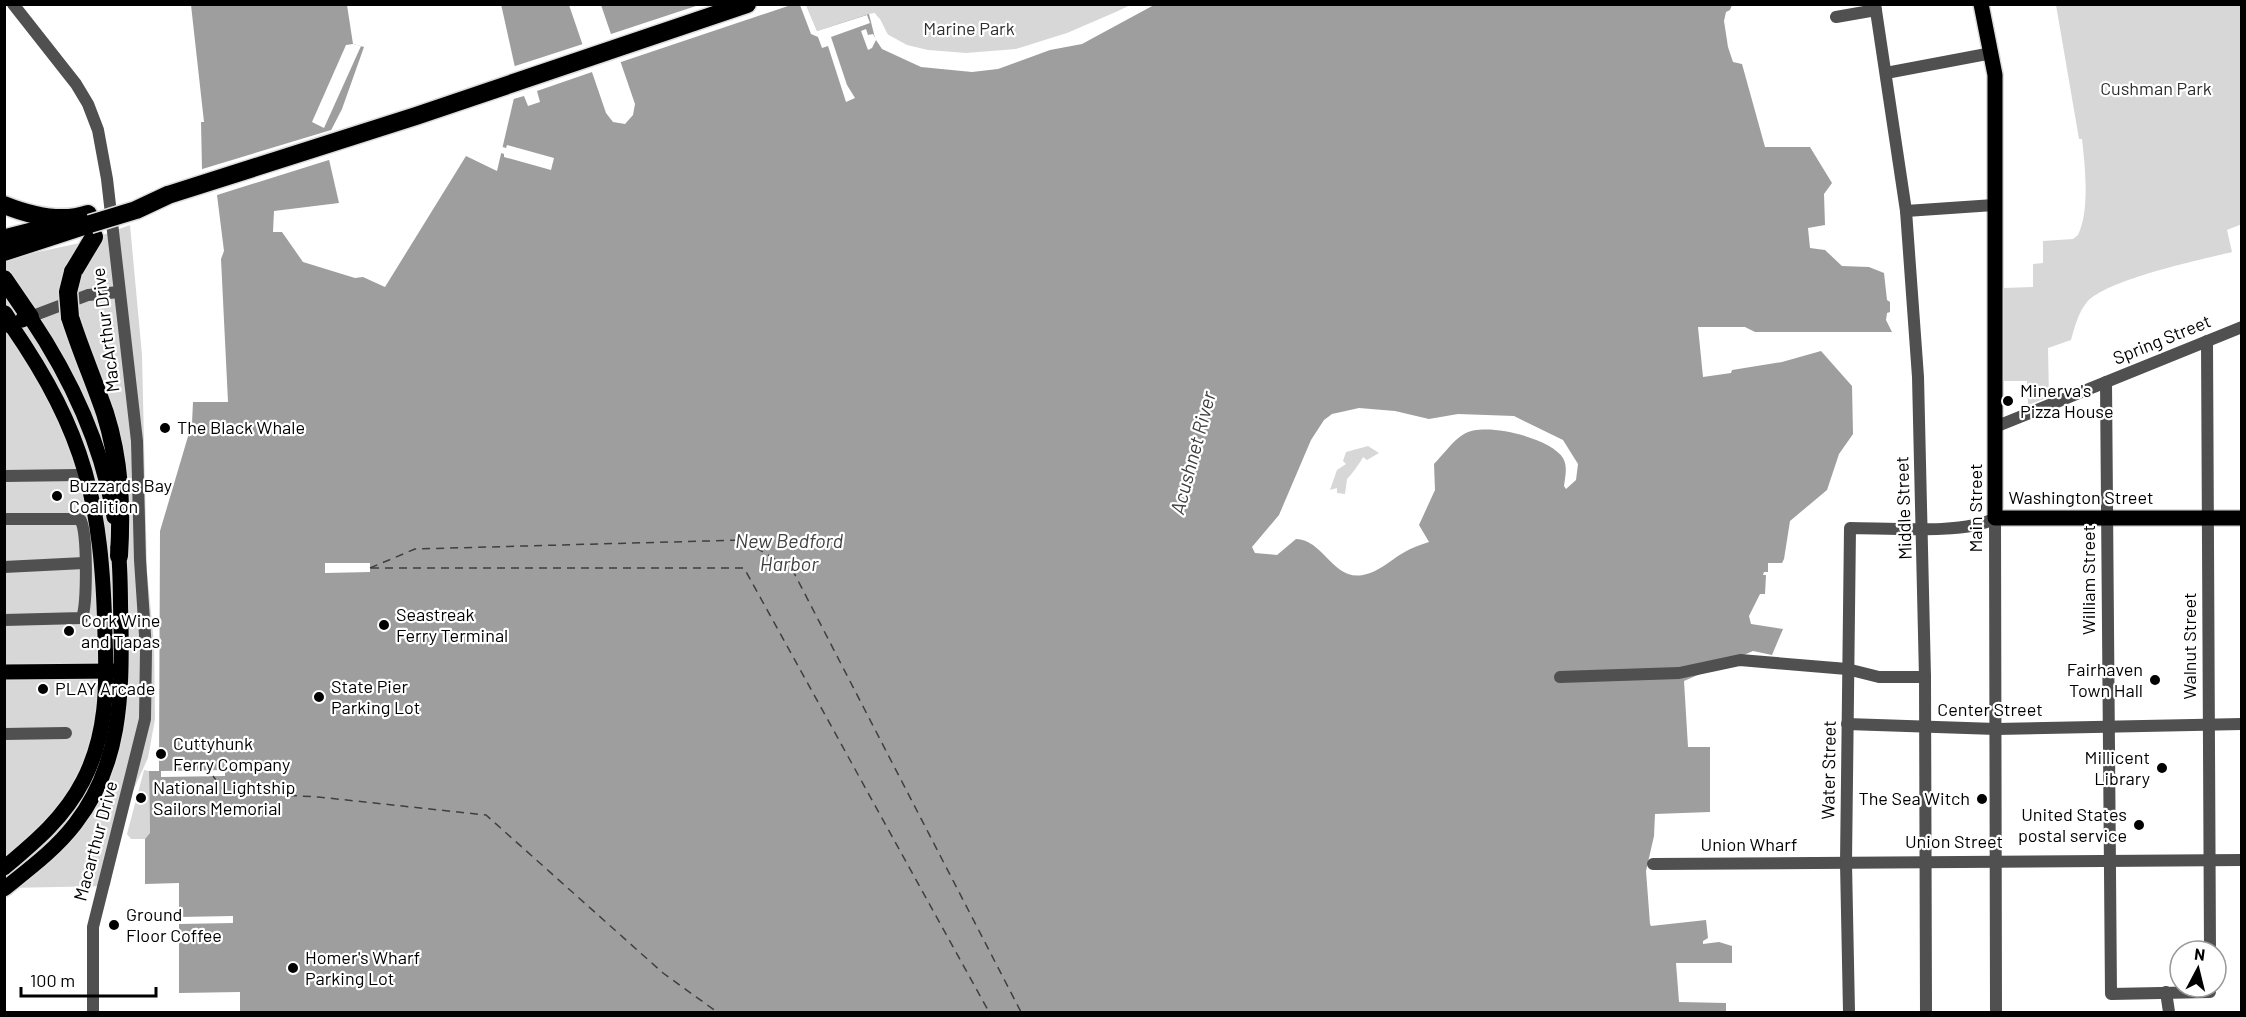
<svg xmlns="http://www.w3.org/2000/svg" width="2246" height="1017" viewBox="0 0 2246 1017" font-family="Barlow,sans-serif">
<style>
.green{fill:#d7d7d7}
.water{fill:#9e9e9e;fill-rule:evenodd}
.pier{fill:#fff}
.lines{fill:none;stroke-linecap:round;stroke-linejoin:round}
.ferry{stroke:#3f3f3f;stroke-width:1.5;stroke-dasharray:8 6;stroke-linecap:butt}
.major-casing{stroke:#dbdbdb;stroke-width:18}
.highway-casing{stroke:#dbdbdb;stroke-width:21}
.minor{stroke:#505050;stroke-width:12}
.major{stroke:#000;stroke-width:15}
.highway{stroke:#000;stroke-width:18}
.highway-bridge-casing{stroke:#dbdbdb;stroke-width:21;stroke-linecap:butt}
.highway-bridge{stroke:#000;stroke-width:18}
.poi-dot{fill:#000;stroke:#fff;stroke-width:2}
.labels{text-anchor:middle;stroke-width:4.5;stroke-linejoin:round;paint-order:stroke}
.park-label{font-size:18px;fill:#2e2e2e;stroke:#fff}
.street-label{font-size:18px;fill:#000;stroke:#fff}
.poi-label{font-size:18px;fill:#000;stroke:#fff;text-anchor:start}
.water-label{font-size:20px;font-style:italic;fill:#3f3f3f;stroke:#fff}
</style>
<rect width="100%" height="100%" fill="#fff"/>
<g class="green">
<polygon points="806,5 1132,5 1067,33 1016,49 966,53 928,50 907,45 887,34 875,13 817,32"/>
<path d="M2056 5H2241L2242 224 2227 230 2232 252C2200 260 2108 279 2087 302 2078 313 2075 326 2071 340L2048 348 2049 397 2028 405 2027 381H2004L2002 288 2033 287V264L2043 263V241L2073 239 2078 235C2090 211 2085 166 2082 139H2079Z"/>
<polygon points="130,225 142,355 147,571 154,643 155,719 148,758 132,793 121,829 110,886 5,888 5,259 80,243"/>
<path d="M1368 446 1379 453 1367 460 1363 457C1362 460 1350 477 1347 479L1345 494 1337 493V488L1330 490 1337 470 1346 464 1343 461 1346 452Z"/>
<polygon points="144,770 149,771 150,834 145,839 131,839 127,834"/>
</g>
<path class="water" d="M501 4 569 5 606 113 613 122 625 124 633 115 635 104 601 5H806L817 31 869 14 874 16C880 30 888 44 902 51 941 69 1036 54 1074 37 1095 29 1115 15 1135 5H1732L1728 15 1738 62 1742 64 1765 147H1810L1832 183 1824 194 1825 225 1808 228 1810 248 1825 250 1842 266 1869 267 1884 273 1887 300 1890 302V312L1887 313 1886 320 1892 332H1755L1745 327H1698L1703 377 1731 373 1732 370 1782 362 1821 351 1852 386 1853 434 1839 454 1827 490 1790 521 1784 559 1782 563H1768V572H1764L1763 575H1766L1765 594H1760L1749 616 1751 624 1783 629 1772 655 1753 651 1684 681 1688 747H1710V812L1655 814 1654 836 1646 871 1650 924 1651 926 1706 920 1708 938 1703 941V944L1719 942 1732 946V963H1676L1679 1002 1726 1003V1012H240V992L179 993V883L145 884V839L150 833 149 771H159L160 531 192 423 193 402H228L221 259 224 251 217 195 202 169 201 122H204L191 5H347L353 44 364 47 342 109 325 142 339 203 274 211 273 232H282L303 262 355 278 363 277 385 287 466 156 497 171 518 81ZM1359 408 1395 411 1429 419 1458 414 1514 416 1563 440 1578 464 1576 480 1566 489 1564 486C1565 477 1568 467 1563 458 1551 438 1484 421 1464 434 1453 440 1443 455 1434 464L1435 490 1419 525 1429 542C1420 545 1411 548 1403 553 1389 561 1379 572 1363 575 1333 581 1324 540 1296 539L1277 555 1255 553 1252 547 1279 515 1311 440 1324 420 1332 414Z"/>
<g class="pier">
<polygon points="1132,4 1154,5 1082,44 1050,50 998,69 972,72 921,67 882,49 876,40 872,48 868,50 861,31 866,29 868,35 873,34 875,38 869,14 874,13 880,19 890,39 911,52 960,58 989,56 1072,35"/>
<polygon points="699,5 791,5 618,63 608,35"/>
<polygon points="800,5 806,5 817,31 867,15 870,23 831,37 847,85 855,98 846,102 828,46 822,48 818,37 811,34"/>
<polygon points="1732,9 1735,45 1742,64 1733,62 1728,47 1724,21 1726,12"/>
<polygon points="586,43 595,71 537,91 540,102 528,106 524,96 510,100 515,81 512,67"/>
<polygon points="353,44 361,46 324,128 312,122 346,45"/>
<polygon points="331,130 328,143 332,159 214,196 199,170"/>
<polygon points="507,145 554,158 551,170 504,157 504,154 498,152 499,146 506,148"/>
<polygon points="325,563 370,563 370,572 325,573"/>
<polygon points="225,770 225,776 161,777 161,771"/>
<polygon points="233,916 233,923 179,924 179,917"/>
</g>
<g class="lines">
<g class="ferry">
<polyline points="370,568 415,549 743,540 792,569 1021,1012"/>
<polyline points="371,568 744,568 989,1012"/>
<polyline points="213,776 225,792 318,797 486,815 663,973 717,1012"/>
</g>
<g class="major-casing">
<g id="major">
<polyline points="1981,4 1995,75 1995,518 2242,518"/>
<polyline points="4,237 70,220"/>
<path d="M22 320 30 317C71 378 102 444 114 517"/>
<polyline points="4,672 115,671"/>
<path d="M4 868C35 842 64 818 83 781 107 735 107 686 105 635 102 504 86 434 11 325"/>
<path d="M4 889C29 869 55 850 75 824 121 765 122 696 121 624 120 599 121 572 118 547"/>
</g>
</g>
<g class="highway-casing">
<g id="highway">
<polyline points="168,195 416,116 747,4"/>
<path d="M4 205C29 215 62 223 88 214"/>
<polyline points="4,252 90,224"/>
<polyline points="73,272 94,237"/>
<polyline points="4,279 30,317"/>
<polyline points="4,314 11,325"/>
<path d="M70 317C80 349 94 381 105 413 120 460 122 507 119 556"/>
</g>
</g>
<g class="minor">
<polyline points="13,4 76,84 88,104 98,130 107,179 137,441 140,560 146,650 145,719 93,927 93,1012"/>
<polyline points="1875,4 1906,211 1918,377 1925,677 1926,1012"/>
<polyline points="1836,17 1876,10"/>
<polyline points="1886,73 1992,53"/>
<polyline points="1906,211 1994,205"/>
<polyline points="30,317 88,295 119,292"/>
<polyline points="2207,341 2210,951"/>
<polyline points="2106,382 2111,994 2210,992 2210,987"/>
<polyline points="1995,427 2242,327"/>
<polyline points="4,476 78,475"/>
<polyline points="1995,518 1996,1012"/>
<path d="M4 519H80C88 531 87 604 82 618L4 620"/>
<polyline points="4,567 84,563"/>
<polyline points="1560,677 1679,673 1740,660 1847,669 1879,677 1925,677"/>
<polyline points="1847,724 1996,729 2242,724"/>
<polyline points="4,734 66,733"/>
<polyline points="1653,864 2242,860"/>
<polyline points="2166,992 2169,1012"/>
<path d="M1849 1012 1846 863 1850 528C1885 528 1967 535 1995 518"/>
</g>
<use href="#major" class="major"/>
<use href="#highway" class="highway"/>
<g class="highway-bridge-casing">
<g id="highway-bridge">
<polyline points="90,224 136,210 168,195"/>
<polyline points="70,317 68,292 73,272"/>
</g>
</g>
<use href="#highway-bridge" class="highway-bridge"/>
</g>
<g class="poi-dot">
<circle cx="2008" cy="401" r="6"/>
<circle cx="165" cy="428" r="6"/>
<circle cx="57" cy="496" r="6"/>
<circle cx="384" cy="625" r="6"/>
<circle cx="69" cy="631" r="6"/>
<circle cx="2155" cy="680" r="6"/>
<circle cx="43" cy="689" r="6"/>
<circle cx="319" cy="697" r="6"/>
<circle cx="161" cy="754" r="6"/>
<circle cx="2162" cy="768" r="6"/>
<circle cx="141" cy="798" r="6"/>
<circle cx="1982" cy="799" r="6"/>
<circle cx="2139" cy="825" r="6"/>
<circle cx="114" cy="925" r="6"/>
<circle cx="293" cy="968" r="6"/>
</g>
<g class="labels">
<g class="park-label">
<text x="969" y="35">Marine Park</text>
<text x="2156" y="95">Cushman Park</text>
</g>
<g class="street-label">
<text transform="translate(106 330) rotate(-97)" y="6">MacArthur Drive</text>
<text transform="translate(2162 340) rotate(-22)" y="6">Spring Street</text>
<text x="2081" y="504">Washington Street</text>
<text transform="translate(1904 508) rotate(-92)" y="6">Middle Street</text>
<text transform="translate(1976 508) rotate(-90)" y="6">Main Street</text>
<text transform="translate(2089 580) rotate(-90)" y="6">William Street</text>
<text transform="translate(2190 646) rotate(-90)" y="6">Walnut Street</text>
<text x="1990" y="716">Center Street</text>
<text transform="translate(1829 770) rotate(-89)" y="6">Water Street</text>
<text transform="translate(96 841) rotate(-75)" y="6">Macarthur Drive</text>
<text x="1954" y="848">Union Street</text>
<text x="1749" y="851">Union Wharf</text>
</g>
<g class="poi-label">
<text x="2020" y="397">Minerva's<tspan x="2020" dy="21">Pizza House</tspan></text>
<text x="177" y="434">The Black Whale</text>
<text x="69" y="492">Buzzards Bay<tspan x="69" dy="21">Coalition</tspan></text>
<text x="396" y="621">Seastreak<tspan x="396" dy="21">Ferry Terminal</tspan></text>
<text x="81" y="627">Cork Wine<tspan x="81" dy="21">and Tapas</tspan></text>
<text x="2143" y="676" text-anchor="end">Fairhaven<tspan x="2143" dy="21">Town Hall</tspan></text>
<text x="331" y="693">State Pier<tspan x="331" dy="21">Parking Lot</tspan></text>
<text x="55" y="695">PLAY Arcade</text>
<text x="173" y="750">Cuttyhunk<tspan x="173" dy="21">Ferry Company</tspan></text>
<text x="2150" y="764" text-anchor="end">Millicent<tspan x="2150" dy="21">Library</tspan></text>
<text x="153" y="794">National Lightship<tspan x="153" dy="21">Sailors Memorial</tspan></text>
<text x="1970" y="805" text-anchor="end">The Sea Witch</text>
<text x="2127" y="821" text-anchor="end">United States<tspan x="2127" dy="21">postal service</tspan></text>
<text x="126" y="921">Ground<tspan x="126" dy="21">Floor Coffee</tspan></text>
<text x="305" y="964">Homer's Wharf<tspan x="305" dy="21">Parking Lot</tspan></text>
</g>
<g class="water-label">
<text transform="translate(1193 453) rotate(-75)" y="7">Acushnet River</text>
<text x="789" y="548">New Bedford<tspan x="789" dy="23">Harbor</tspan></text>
</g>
</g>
<rect width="2246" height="1017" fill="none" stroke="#000000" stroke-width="12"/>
<g transform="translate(2198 969) rotate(7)"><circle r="28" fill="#ffffff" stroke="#999999" stroke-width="1.5"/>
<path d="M0-4.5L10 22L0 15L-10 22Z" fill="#000000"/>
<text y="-9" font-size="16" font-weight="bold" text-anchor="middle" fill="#000000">N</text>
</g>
<path d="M21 987v9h135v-9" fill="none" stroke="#000000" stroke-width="3"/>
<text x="30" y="987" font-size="18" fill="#000000" stroke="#ffffff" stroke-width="4.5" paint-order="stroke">100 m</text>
</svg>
